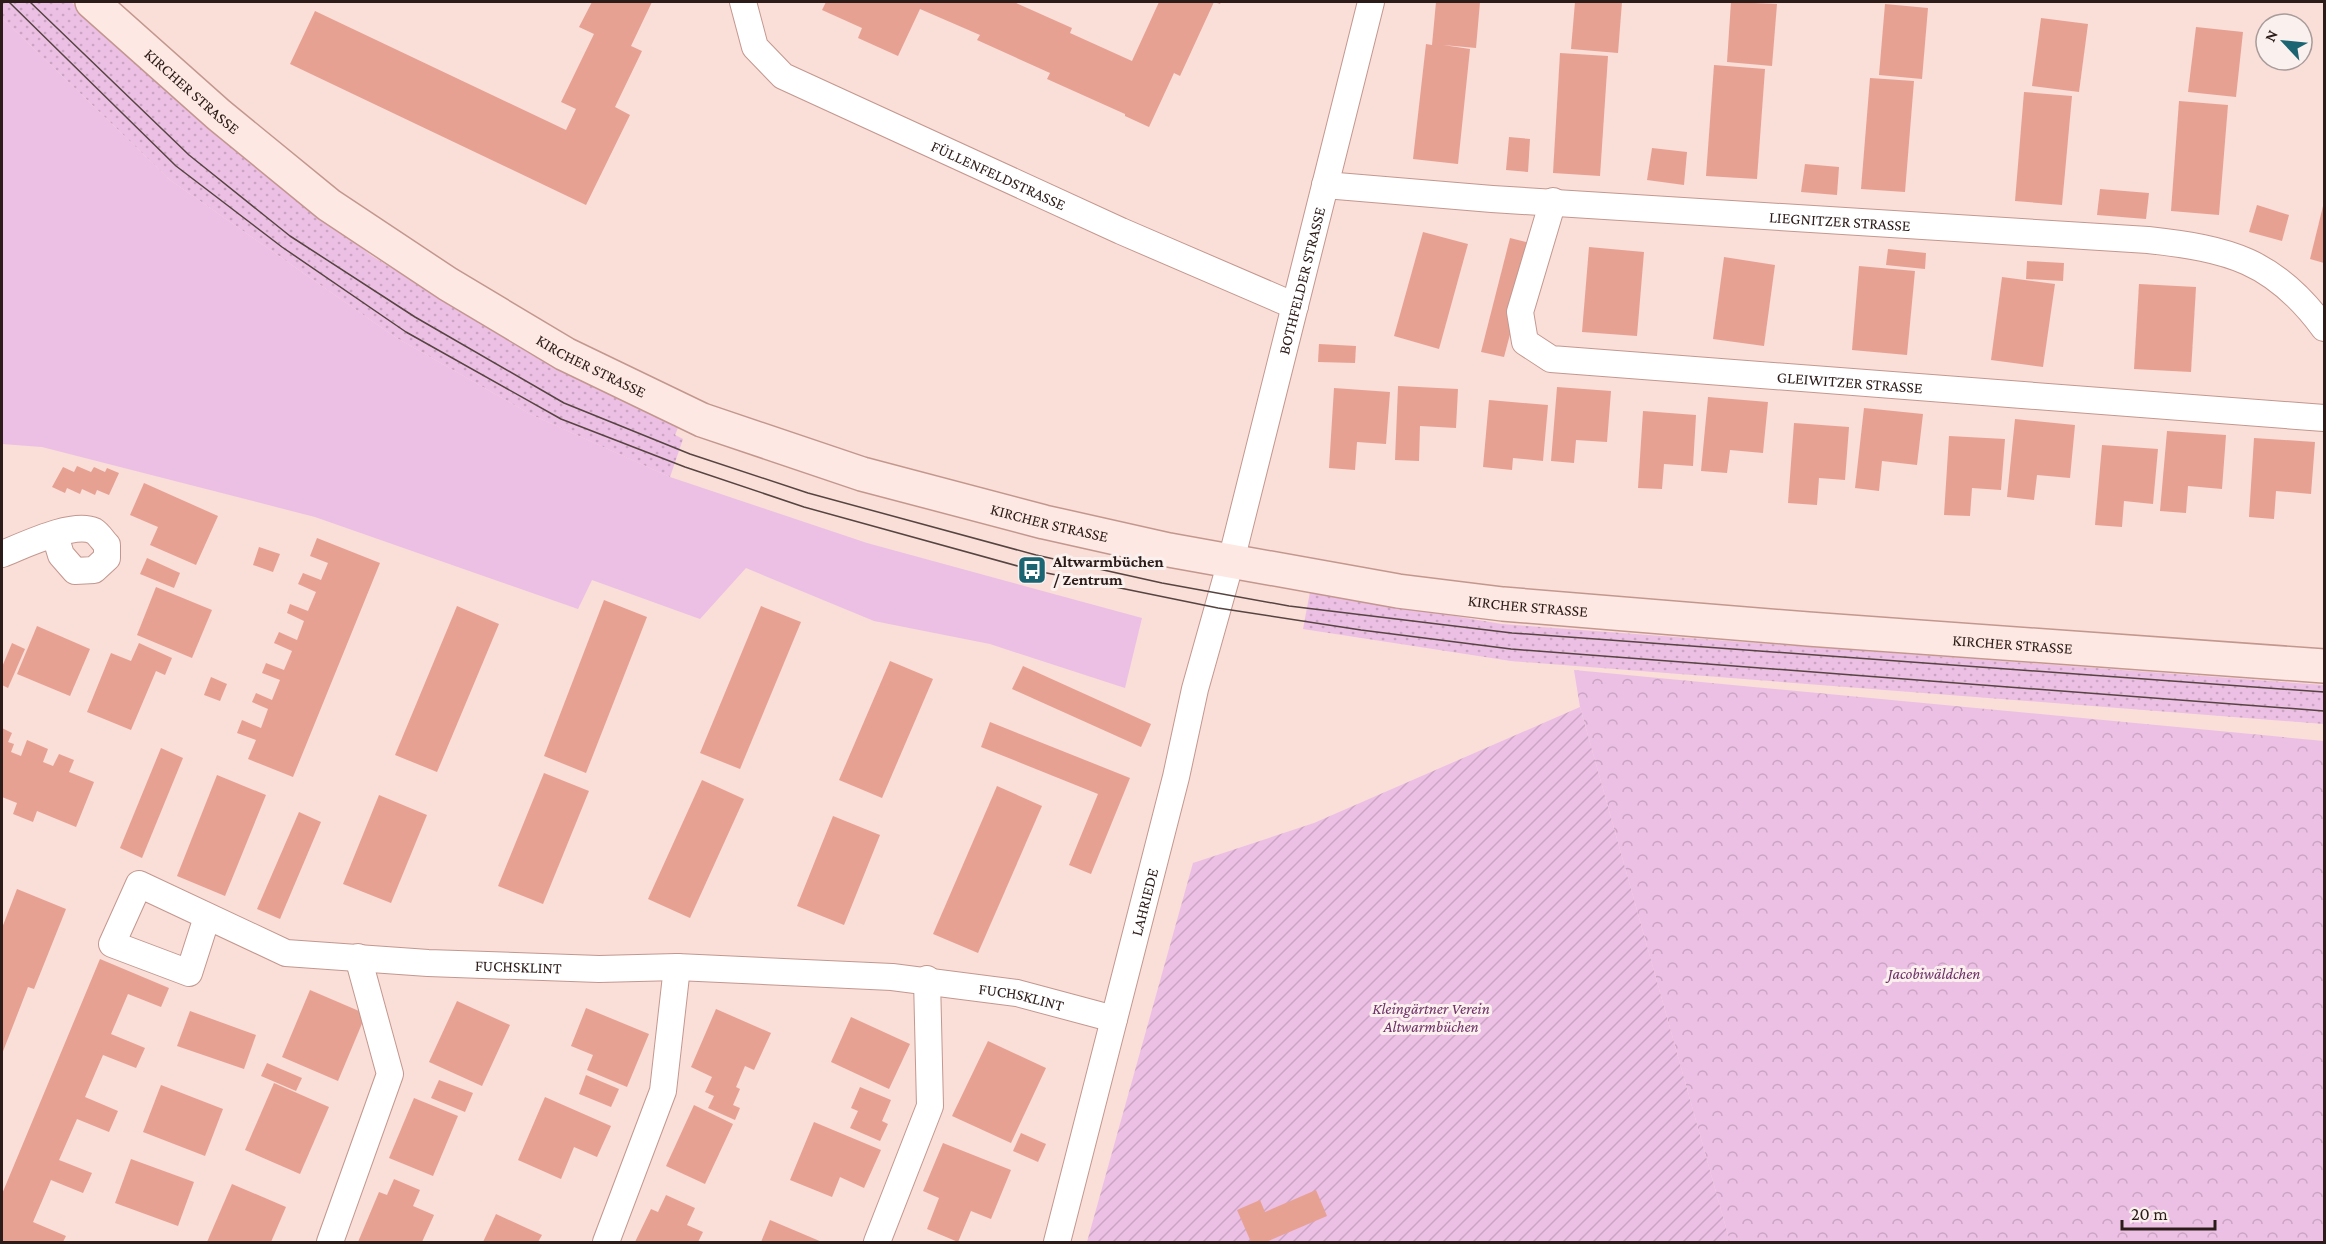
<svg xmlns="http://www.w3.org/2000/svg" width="2326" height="1244" viewBox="0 0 2326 1244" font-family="'Crimson Pro',serif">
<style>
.grass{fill:url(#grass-dots)}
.forest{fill:url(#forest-crowns)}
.park{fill:#ecbfe4}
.garden{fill:url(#garden-furrows)}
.building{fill:#e7a193}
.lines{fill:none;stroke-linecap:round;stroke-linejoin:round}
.minor-casing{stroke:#c3978e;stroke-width:28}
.secondary-casing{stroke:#c3978e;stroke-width:36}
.minor{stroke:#fff;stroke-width:26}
.secondary{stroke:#fde8e3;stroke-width:33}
.tram{stroke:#564440;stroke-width:1.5}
.labels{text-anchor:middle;stroke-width:6;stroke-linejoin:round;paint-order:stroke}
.street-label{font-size:16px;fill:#2c1c19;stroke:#faf0ee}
.poi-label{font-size:16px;font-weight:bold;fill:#2c1c19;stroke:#faf0ee;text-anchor:start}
.park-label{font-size:16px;font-style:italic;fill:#6e2f66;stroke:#faf0ee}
</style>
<defs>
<pattern id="grass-dots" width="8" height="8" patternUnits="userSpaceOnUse" patternTransform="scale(1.5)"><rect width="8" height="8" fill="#ecbfe4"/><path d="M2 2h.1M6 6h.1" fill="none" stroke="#cba4c3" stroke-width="1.8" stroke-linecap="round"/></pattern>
<pattern id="forest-crowns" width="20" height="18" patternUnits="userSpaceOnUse" patternTransform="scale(1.5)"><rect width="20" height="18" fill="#ecbfe4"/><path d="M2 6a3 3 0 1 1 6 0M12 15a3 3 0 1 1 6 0" fill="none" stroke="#cba4c3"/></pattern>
<pattern id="garden-furrows" width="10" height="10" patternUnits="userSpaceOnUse" patternTransform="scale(1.5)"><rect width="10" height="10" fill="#ecbfe4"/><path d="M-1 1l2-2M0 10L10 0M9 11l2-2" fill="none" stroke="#cba4c3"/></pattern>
</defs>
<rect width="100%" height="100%" fill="#faded8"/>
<g class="grass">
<polygon points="2,2 71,2 208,128 372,256 570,376 680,423 675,435 683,439 670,477 530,414 395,337 170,180 2,18"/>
<polygon points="1310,592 1502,624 2324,685 2324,724 1511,661 1303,629"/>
</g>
<polygon class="forest" points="1574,670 2324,741 2324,1242 1730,1242 1580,707"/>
<polygon class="park" points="2,18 170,180 395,337 530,414 670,477 867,543 1142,618 1125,688 990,644 874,621 746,568 700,619 592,580 578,609 315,517 42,447 2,444"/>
<polygon class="garden" points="1580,707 1730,1242 1087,1242 1193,863 1314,823"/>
<g class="building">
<polygon points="592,2 652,2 631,46 642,51 615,107 630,115 586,205 290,64 315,11 566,130 576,109 561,102 594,34 579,27"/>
<polygon points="826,2 1014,2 1072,28 1070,33 1132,61 1159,2 1221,2 1220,4 1214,2 1180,76 1174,73 1149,127 1125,116 1125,114 1047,79 1050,73 977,40 980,35 920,9 898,56 858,38 862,28 822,10"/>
<polygon points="1436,2 1480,2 1476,48 1443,45 1470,49 1458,164 1413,159 1426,44 1432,45"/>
<polygon points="1575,2 1622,2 1618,53 1571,49"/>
<polygon points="1731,2 1777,4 1772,66 1727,62"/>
<polygon points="1885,4 1928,8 1922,79 1879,75"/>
<polygon points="2041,18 2088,24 2079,92 2032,86"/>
<polygon points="2196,27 2243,32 2236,97 2188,92"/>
<polygon points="1560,53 1608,56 1600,176 1553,173"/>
<polygon points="1714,65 1765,69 1757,179 1706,176"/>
<polygon points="1870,78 1914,81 1905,192 1861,189"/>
<polygon points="2024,92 2072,96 2062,205 2015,201"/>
<polygon points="2179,101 2228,105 2219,215 2171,211"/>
<polygon points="1509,137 1530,139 1528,172 1506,170"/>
<polygon points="1652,148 1687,152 1684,185 1647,180"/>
<polygon points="1805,164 1839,167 1837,195 1801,192"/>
<polygon points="2100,189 2149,193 2146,219 2097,215"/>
<polygon points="2324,202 2324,263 2310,259"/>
<polygon points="2257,205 2289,215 2282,241 2249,232"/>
<polygon points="1423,232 1468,244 1439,349 1394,336"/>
<polygon points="1510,238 1534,244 1504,357 1481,352"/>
<polygon points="1589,247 1644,252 1637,336 1582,332"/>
<polygon points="1888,249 1926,253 1925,269 1886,265"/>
<polygon points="1724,257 1775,265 1764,346 1713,339"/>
<polygon points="2027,261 2064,263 2063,281 2026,279"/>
<polygon points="1859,266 1915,271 1907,355 1852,350"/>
<polygon points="2002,277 2055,284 2043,367 1991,360"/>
<polygon points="2139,284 2196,287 2191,372 2134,369"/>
<polygon points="1319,344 1356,346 1355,363 1318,362"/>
<polygon points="1398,386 1458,389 1456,428 1420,426 1419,461 1395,460"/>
<polygon points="1557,387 1611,391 1607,442 1576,440 1574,463 1551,461"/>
<polygon points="1334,388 1390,392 1386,444 1357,442 1355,470 1329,468"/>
<polygon points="1708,397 1768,402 1763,453 1730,450 1727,473 1701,471"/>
<polygon points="1489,400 1548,405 1543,461 1513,458 1512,470 1483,467"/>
<polygon points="1864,408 1923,414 1917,465 1882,461 1879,491 1855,488"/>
<polygon points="1643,411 1696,415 1693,466 1664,464 1662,489 1638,488"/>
<polygon points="2015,419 2075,425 2070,478 2037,475 2034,500 2007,497"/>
<polygon points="1794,423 1849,427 1845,480 1819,478 1817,505 1788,503"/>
<polygon points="2167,431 2226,435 2222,489 2188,486 2186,513 2160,511"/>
<polygon points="1949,436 2005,439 2001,490 1972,488 1970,516 1944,515"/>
<polygon points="2254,438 2315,442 2311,494 2276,491 2274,519 2249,517"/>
<polygon points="2102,445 2158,449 2153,504 2124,501 2122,527 2095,525"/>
<polygon points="77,466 91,472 94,467 105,472 107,468 119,473 109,495 97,490 95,495 82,489 80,494 67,488 65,493 52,487 63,467 74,472"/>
<polygon points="144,483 218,516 196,565 150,545 158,527 130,515"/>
<polygon points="317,538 380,563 293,777 248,759 256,740 237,733 242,720 261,728 268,709 252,702 256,693 272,700 280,680 262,673 266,663 284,670 292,651 274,643 279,632 297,640 304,621 287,613 290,604 308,611 316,592 298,584 303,573 321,580 328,563 310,556"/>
<polygon points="259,547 280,554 273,572 253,565"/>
<polygon points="147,558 180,573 174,588 140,574"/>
<polygon points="156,587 212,610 192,658 137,635"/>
<polygon points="604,600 647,617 586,773 544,756"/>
<polygon points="457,606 499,624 437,772 395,755"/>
<polygon points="761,606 801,622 740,769 700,753"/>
<polygon points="37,626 90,649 70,696 17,674"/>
<polygon points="12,643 25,649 8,688 2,685 2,667"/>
<polygon points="139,643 172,658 165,675 156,671 131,730 87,712 111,653 131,661"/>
<polygon points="890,661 933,679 882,798 839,780"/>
<polygon points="1023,666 1151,724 1141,747 1012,689"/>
<polygon points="211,677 227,684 220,701 204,695"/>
<polygon points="990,722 1130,778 1091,874 1069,865 1098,794 981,747"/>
<polygon points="2,728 12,733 8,742 14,744 11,752 21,756 27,740 48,749 43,762 53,766 59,754 74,760 69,772 94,782 76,827 37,811 33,822 13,814 17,803 2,797"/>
<polygon points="161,748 183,758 142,858 120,848"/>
<polygon points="544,773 589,791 543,904 498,886"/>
<polygon points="217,775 266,795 225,896 177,876"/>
<polygon points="702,780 744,799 690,918 648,899"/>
<polygon points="997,786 1042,806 978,953 933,934"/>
<polygon points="379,795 427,815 391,903 343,884"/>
<polygon points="299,812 321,822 280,919 257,909"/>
<polygon points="833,816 880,835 844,925 797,906"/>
<polygon points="17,889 66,909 34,989 28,987 2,1054 2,928"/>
<polygon points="100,959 169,988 161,1007 128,994 111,1034 145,1048 136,1068 103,1055 85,1097 118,1111 109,1132 77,1119 59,1160 92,1173 83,1193 51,1180 33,1222 66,1236 63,1242 2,1242 2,1194"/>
<polygon points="310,990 366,1014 338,1081 282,1057"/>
<polygon points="457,1001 510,1025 482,1086 429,1062"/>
<polygon points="586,1008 649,1034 627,1087 587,1070 593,1055 571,1046"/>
<polygon points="716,1009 771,1033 754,1070 745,1066 736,1087 740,1089 733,1105 740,1108 735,1120 708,1108 714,1096 705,1092 712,1077 691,1067"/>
<polygon points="190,1011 256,1035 244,1069 177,1046"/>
<polygon points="851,1017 910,1044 889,1089 831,1062"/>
<polygon points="988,1041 1046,1068 1011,1143 952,1116"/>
<polygon points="267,1063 302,1078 296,1091 261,1076"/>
<polygon points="586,1075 619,1089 611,1107 579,1094"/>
<polygon points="439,1080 473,1093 465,1112 431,1098"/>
<polygon points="274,1083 329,1107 300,1174 245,1150"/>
<polygon points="161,1085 223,1109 205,1156 143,1132"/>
<polygon points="860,1087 891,1100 882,1121 888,1124 880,1141 850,1128 858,1111 851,1108"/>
<polygon points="545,1097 611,1126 597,1157 574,1147 561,1179 518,1160"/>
<polygon points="414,1098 458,1116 433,1176 389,1158"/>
<polygon points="694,1105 733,1124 705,1184 666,1166"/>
<polygon points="814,1122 881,1150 864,1188 840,1177 832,1197 790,1180"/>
<polygon points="1021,1133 1046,1144 1038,1162 1013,1151"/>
<polygon points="943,1143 1011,1170 991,1219 971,1211 958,1242 927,1229 939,1198 923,1191"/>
<polygon points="131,1159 194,1182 178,1226 115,1203"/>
<polygon points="394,1179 420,1190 413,1206 434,1215 422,1242 358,1242 379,1192 387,1195"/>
<polygon points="232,1184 286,1207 271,1242 207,1242"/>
<polygon points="1316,1190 1327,1216 1266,1242 1251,1242 1237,1210 1260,1200 1265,1212"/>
<polygon points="666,1195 695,1208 687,1225 703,1232 698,1242 635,1242 651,1209 658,1212"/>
<polygon points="496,1214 542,1235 538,1242 483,1242"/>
<polygon points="770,1220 822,1242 761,1242"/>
</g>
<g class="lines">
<g class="minor-casing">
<g id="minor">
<path id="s1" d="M743 2 755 47 783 76 1121 231 1295 306"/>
<path id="s2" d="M1325 185 1492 199 2148 240C2229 249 2274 260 2324 328"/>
<path id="s3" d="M1553 201 1520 312 1525 342 1551 359 2324 418"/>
<path d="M2 554C23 546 73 521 94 531 99 534 103 541 107 545V558L94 570 75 571 61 555 55 535"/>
<path id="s4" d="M207 917 189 973 112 944 139 884 286 953 428 963 599 969 677 967 892 977 1017 993 1114 1019"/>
<polyline points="330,1242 390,1074 358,957"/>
<polyline points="606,1242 663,1091 677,967"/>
<polyline points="877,1242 930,1106 927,979"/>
<path id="s5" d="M1057 1242 1176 777 1195 689 1231 561 1371 2"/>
</g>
</g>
<g class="secondary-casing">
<g id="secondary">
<path id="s6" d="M92 2 219 115 329 205 448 284 565 354 702 420 862 474 1044 522 1169 550 1398 591 1503 604 1808 629 2324 666"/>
</g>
</g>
<use href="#minor" class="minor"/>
<use href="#secondary" class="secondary"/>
<g class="tram">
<polyline points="9,2 176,166 282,247 406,332 561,419 685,467 804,507 1032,570 1218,608 1361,630 1511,649 2324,711"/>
<polyline points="30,2 189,155 290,236 415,317 564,403 690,454 808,493 1036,555 1162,583 1289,606 1512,633 2324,692"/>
</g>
</g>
<defs>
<g id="bus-square" transform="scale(1.5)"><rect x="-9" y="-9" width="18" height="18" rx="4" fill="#1b6572" stroke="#faf0ee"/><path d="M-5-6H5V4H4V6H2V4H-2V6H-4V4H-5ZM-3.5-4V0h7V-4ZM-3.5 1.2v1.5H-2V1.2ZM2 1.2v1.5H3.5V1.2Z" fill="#fff"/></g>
</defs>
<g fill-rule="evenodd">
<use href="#bus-square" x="1032" y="570"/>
</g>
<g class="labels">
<g class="street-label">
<text dy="6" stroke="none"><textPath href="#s6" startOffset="134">KIRCHER STRASSE</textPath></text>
<text dy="6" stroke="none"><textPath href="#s1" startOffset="324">FÜLLENFELDSTRASSE</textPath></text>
<text dy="6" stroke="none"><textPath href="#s2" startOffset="516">LIEGNITZER STRASSE</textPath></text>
<text dy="6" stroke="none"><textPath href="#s5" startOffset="992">BOTHFELDER STRASSE</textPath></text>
<text dy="6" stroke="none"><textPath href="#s6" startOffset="620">KIRCHER STRASSE</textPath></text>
<text dy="6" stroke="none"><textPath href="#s3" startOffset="477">GLEIWITZER STRASSE</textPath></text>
<text dy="6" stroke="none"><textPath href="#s6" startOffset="1106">KIRCHER STRASSE</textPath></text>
<text dy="6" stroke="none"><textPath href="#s6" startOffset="1592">KIRCHER STRASSE</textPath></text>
<text dy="6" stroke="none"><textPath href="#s6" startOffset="2078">KIRCHER STRASSE</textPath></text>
<text dy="6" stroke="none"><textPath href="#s5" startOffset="351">LAHRIEDE</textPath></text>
<text dy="6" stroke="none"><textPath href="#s4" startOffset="602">FUCHSKLINT</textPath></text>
<text dy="6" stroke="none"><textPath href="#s4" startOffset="1107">FUCHSKLINT</textPath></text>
</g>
<g class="poi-label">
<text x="1053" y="567">Altwarmbüchen<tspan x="1053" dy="18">/ Zentrum</tspan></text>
</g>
<g class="park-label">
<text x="1934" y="979">Jacobiwäldchen</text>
<text x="1431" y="1014">Kleingärtner Verein<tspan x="1431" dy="18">Altwarmbüchen</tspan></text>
</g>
</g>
<rect width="2326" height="1244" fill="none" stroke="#2c1c19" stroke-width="6"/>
<g transform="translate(2284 42) rotate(296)"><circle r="28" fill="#faf0ee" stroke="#a89b99" stroke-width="1.5"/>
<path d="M0-4.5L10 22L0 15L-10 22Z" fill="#1b6572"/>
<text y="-9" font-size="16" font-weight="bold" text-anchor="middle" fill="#2c1c19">N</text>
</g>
<path d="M2122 1220v9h93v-9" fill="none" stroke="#2c1c19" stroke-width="3"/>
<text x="2131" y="1220" font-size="18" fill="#2c1c19" stroke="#faf0ee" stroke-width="4.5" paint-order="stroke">20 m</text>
</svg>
